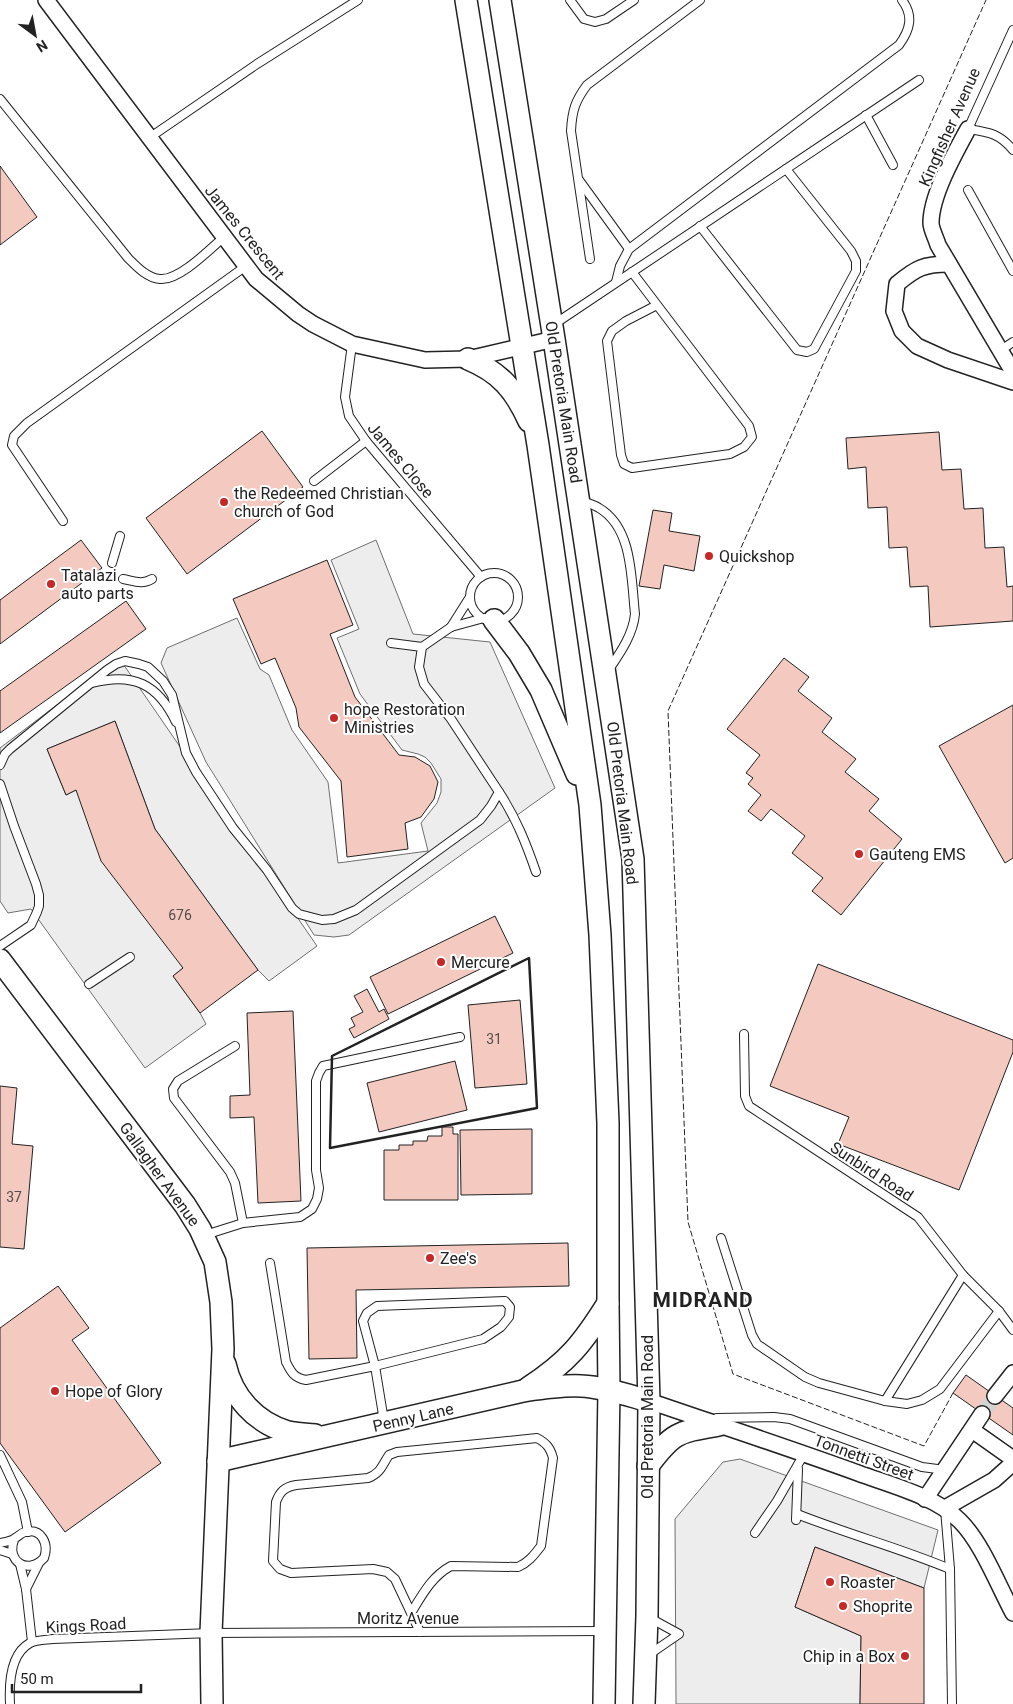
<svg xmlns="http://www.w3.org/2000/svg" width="1013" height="1704" viewBox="0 0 1013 1704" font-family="Roboto,sans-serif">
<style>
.parking{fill:#ededed;stroke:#6f6f6f}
.building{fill:#f3c9c0;stroke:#222}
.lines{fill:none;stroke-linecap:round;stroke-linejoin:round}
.street-tunnel{stroke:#d3d3d3;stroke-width:15;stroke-dasharray:15 8;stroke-linecap:butt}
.lane-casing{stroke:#222;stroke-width:10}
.street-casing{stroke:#222;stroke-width:18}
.secondary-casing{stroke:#222;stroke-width:24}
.lane{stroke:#fff;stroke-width:8}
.street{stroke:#fff;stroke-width:15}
.secondary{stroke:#fff;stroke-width:21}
.fence{stroke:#222;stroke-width:1;stroke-dasharray:6 2.5;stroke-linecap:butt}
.wall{stroke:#222;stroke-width:2.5}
.poi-dot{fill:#c62828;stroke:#fff;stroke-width:2}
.labels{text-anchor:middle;stroke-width:4;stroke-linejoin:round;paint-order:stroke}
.number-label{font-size:14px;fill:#564c4a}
.street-label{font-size:16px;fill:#222;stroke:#fff}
.poi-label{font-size:16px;fill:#222;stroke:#fff;text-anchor:start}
.district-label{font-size:21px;font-weight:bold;letter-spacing:1px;fill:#222;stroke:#fff}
</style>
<rect width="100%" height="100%" fill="#fff"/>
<g class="parking">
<polygon points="376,540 413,634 490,642 555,788 349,935 334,937 314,935 206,762 161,663 167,648 237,618 260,669 269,675 292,730 328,782 338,863 428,851 421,823 437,803 441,792 441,779 431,763 425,757 418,754 402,750 360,694 337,638 359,629 331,560"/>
<polygon points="119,658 317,946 269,981 258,970 155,829 115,721 47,749 66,795 76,790 183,968 173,976 200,1013 206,1024 145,1068 31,909 8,913 0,901 0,748"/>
<polygon points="740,1459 938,1530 924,1588 815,1547 795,1607 861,1636 860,1704 676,1704 675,1519 723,1462"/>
</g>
<g class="building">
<polygon points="0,166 37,217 0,245"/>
<polygon points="262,431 303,487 187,574 146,518"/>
<polygon points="939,432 942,470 961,469 964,509 983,508 985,548 1004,547 1007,587 1013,586 1013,621 930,627 928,586 910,587 907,547 889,548 887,507 868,508 866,467 848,469 846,438"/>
<polygon points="653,510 672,513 669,531 700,536 694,571 664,565 660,589 639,586"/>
<polygon points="81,540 102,568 0,644 0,600"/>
<polygon points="327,560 353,625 330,634 355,697 399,755 415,757 430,766 438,782 434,799 421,817 405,823 408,849 347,857 341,781 299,727 296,708 275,658 261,664 233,599"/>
<polygon points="126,601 146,629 0,733 0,691"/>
<polygon points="784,658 809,677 798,691 832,718 822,732 856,759 845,772 879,799 869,811 902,839 841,915 812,891 823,878 792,853 805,836 771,809 761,821 748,811 761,795 748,784 753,778 746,773 760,755 727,729"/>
<polygon points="1013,705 1013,858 1005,863 939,746"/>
<polygon points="115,721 155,829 258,970 200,1013 173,976 183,968 101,861 76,790 66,795 47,749"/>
<polygon points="495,916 513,953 388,1014 370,977"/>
<polygon points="818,964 1013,1040 1013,1052 959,1190 838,1144 849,1117 770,1086"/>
<polygon points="367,989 379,1012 384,1009 389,1019 354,1038 349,1029 355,1026 351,1018 363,1012 354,996"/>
<polygon points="520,1000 527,1084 475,1088 468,1005"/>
<polygon points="293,1011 301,1201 258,1203 254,1117 230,1118 230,1096 250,1095 247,1013"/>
<polygon points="455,1061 467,1110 379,1132 367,1083"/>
<polygon points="0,1086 17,1088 12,1144 33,1146 24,1249 0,1247"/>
<polygon points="442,1127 453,1127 453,1134 458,1134 458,1200 384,1200 384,1150 399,1150 399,1145 413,1145 413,1141 427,1141 428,1136 442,1136"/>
<polygon points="532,1129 532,1194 461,1195 460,1130"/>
<polygon points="568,1243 569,1286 356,1290 357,1358 309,1359 307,1248"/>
<polygon points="58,1286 89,1328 72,1340 161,1463 65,1532 0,1443 0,1328"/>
<polygon points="966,1375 1013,1408 1013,1435 953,1393"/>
<polygon points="815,1547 924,1588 924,1704 860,1704 861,1636 795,1607"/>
</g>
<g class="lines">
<polyline class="street-tunnel" points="982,1414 995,1396"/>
<g class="lane-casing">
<g id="lane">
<polyline points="570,0 584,19 595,22 606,19 634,0"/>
<path d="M1013 30 968 129C988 132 999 133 1013 150"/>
<path d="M0 99 128 258C136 266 147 278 160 279 179 281 210 249 224 237"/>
<polyline points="866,115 893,165"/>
<polyline points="149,138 257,64 358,0"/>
<polyline points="579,180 629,249"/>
<polyline points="968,190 1013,271"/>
<polyline points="700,226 797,350 807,352 814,349 856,271 856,261 851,251 786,169"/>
<path d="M590 259 571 131C572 111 575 101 587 85L700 0"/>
<polyline points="632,272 749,426 752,437 744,447 730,454 632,468 624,464 621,455 607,341 612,331 626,321 657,305"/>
<path d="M616 282 620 266 629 249 899 45C910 30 914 16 902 0"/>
<polyline points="553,325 919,80"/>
<polyline points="352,344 345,397 349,416 366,441 481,577"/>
<polyline points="1001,350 1013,342"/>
<polyline points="314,481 366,441"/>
<path d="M581 501C587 503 593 504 599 508 633 528 631 578 635 614 633 635 620 653 608 671"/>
<polyline points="63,521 12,445 14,436 27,423 246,266"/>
<polyline points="112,563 120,536"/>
<circle cx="494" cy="597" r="24"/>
<path d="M123 579C134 581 142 585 152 579"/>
<polyline points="451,627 470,597"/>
<polyline points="391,643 422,647 451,627 484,618"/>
<path d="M92 683C133 672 158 684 176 722"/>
<polyline points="0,765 5,754 10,749 107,670 116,664 125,661 139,664 148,667 163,681 172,695 186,753 196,772 233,828 267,870 292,908 299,914 322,920 334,919 356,910 480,820 491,806 499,792 451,719 424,684 419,667 422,647"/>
<polyline points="0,784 14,826 36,884 39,895 39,906 37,912 31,925 0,946"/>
<path d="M499 792C516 818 526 843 536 872"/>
<polyline points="89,984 130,957"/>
<polyline points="744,1034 745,1096 749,1106 918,1217 963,1275 999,1311 1013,1330"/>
<polyline points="235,1046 178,1081 173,1089 174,1098 230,1172 235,1183 243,1223"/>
<polyline points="205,1235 243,1223 300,1217 312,1209 317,1199 319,1188 316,1170 316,1081 319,1073 323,1066 460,1037"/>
<polyline points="721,1238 752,1335 757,1344 805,1377 819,1383 885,1401 907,1404 922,1400 940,1389 999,1311"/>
<path d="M270 1263 286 1362C291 1372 294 1378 306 1380L375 1366 483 1339 501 1327 509 1317 510 1307 505 1301 377 1306 367 1313 363 1321 375 1366 384 1421"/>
<polyline points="885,1401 963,1275"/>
<polyline points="717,1418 774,1417 790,1419 922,1467 945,1470"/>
<polyline points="0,1455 22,1502 28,1532"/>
<polyline points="945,1509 950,1569 952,1704"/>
<path d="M797 1514C847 1534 900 1548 950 1569"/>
<polyline points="796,1520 798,1469"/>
<polyline points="755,1533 777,1501 804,1454"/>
<path d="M0 1543C5 1542 12 1541 15 1538 19 1536 21 1533 25 1532 42 1528 49 1544 44 1558 28 1575 6 1562 14 1540"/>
<polyline points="0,1550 12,1554"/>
<polyline points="20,1564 26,1589 32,1642"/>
<polyline points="26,1589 39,1563"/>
<path d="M411 1613C422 1595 432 1576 451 1566L518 1567C529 1562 534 1555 541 1546L553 1458C550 1447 546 1443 537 1438L397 1452 389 1455C382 1465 381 1473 368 1478L296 1485C285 1487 280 1491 276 1502L273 1561 280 1569 291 1573 373 1569 387 1572 395 1579 420 1632"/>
<polyline points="648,1617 679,1634 650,1654"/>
<path d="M10 1704C9 1685 10 1654 30 1643 36 1640 45 1640 53 1639L211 1633 605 1631"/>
</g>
</g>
<g class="street-casing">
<g id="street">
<polyline points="46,0 256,279 298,314 313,324 352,344 425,360 468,359 554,339"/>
<path d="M968 129C955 153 931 195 931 223 931 229 936 238 938 245L1013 372"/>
<path d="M949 264C924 264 916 268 897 284L894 311 902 331 917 346 948 360 1013 382"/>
<polyline points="995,1396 1013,1373"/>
<path d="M649 1401C719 1425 789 1448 858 1473 890 1485 935 1496 960 1521 982 1543 998 1585 1013 1613"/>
<polyline points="972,1430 1013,1459"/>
<polyline points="925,1499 982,1414"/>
<polyline points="945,1508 994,1480 1013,1463"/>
</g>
</g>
<g class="secondary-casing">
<g id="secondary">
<polyline points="466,0 538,445 590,805 600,935 608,1123 608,1303 609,1390 604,1704"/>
<polyline points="500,0 554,339 633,859 649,1401 647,1616 644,1704"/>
<path d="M468 359C500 372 515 390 529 421"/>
<polyline points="494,620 519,653 541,690 577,774"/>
<polyline points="0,960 185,1205 200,1229 215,1262 221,1302 223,1349 211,1633 212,1704"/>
<path d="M225 1364C232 1397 256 1423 288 1432 296 1434 306 1434 315 1435"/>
<path d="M528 1388C568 1362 583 1343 608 1303"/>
<path d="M218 1461 523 1391C543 1388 562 1385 581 1386 604 1387 627 1395 649 1401"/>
<path d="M648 1466C673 1432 678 1432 719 1425"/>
</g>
</g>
<use href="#lane" class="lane"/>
<use href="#street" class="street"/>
<use href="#secondary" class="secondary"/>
<polyline class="fence" points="953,1393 924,1446 733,1374 688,1222 668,711 986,0"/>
<polygon class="wall" points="529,958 537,1108 330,1148 332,1056"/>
</g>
<g class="poi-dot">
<circle cx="224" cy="502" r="5"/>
<circle cx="709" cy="556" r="5"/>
<circle cx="51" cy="584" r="5"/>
<circle cx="334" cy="718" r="5"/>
<circle cx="859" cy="854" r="5"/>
<circle cx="441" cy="962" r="5"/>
<circle cx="430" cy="1258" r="5"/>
<circle cx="55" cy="1391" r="5"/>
<circle cx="830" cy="1582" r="5"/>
<circle cx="843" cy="1606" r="5"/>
<circle cx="905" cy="1656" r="5"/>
</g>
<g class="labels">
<g class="number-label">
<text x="180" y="920">676</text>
<text x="494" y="1044">31</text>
<text x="14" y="1202">37</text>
</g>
<g class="street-label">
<text transform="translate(949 127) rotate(-66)" y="6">Kingfisher Avenue</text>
<text transform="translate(245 232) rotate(51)" y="6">James Crescent</text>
<text transform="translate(564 402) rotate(81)" y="6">Old Pretoria Main Road</text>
<text transform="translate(401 460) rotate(50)" y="6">James Close</text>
<text transform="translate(623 803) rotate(83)" y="6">Old Pretoria Main Road</text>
<text transform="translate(872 1171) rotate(33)" y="6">Sunbird Road</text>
<text transform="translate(160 1174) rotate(54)" y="6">Gallagher Avenue</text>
<text transform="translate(413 1417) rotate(-13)" y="6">Penny Lane</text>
<text transform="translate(647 1417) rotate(-90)" y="6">Old Pretoria Main Road</text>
<text transform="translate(864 1457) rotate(20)" y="6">Tonnetti Street</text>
<text x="408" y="1624">Moritz Avenue</text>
<text transform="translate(86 1625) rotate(-3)" y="6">Kings Road</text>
</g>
<g class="poi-label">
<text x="234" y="499">the Redeemed Christian<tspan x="234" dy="18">church of God</tspan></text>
<text x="719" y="562">Quickshop</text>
<text x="61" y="581">Tatalazi<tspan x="61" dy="18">auto parts</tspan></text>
<text x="344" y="715">hope Restoration<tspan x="344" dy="18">Ministries</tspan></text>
<text x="869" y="860">Gauteng EMS</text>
<text x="451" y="968">Mercure</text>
<text x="440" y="1264">Zee's</text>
<text x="65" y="1397">Hope of Glory</text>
<text x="840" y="1588">Roaster</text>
<text x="853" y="1612">Shoprite</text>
<text x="895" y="1662" text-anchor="end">Chip in a Box</text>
</g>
<g class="district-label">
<text x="703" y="1307">MIDRAND</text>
</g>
</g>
<g transform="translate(35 35) rotate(148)" stroke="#ffffff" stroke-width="4" paint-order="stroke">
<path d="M0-4L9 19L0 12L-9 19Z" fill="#222222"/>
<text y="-8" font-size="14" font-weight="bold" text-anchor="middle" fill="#222222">N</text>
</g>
<path d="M12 1684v8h129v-8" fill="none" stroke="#222222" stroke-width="2.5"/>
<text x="20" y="1684" font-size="15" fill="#222222" stroke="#ffffff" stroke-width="4" paint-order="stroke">50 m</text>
</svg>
